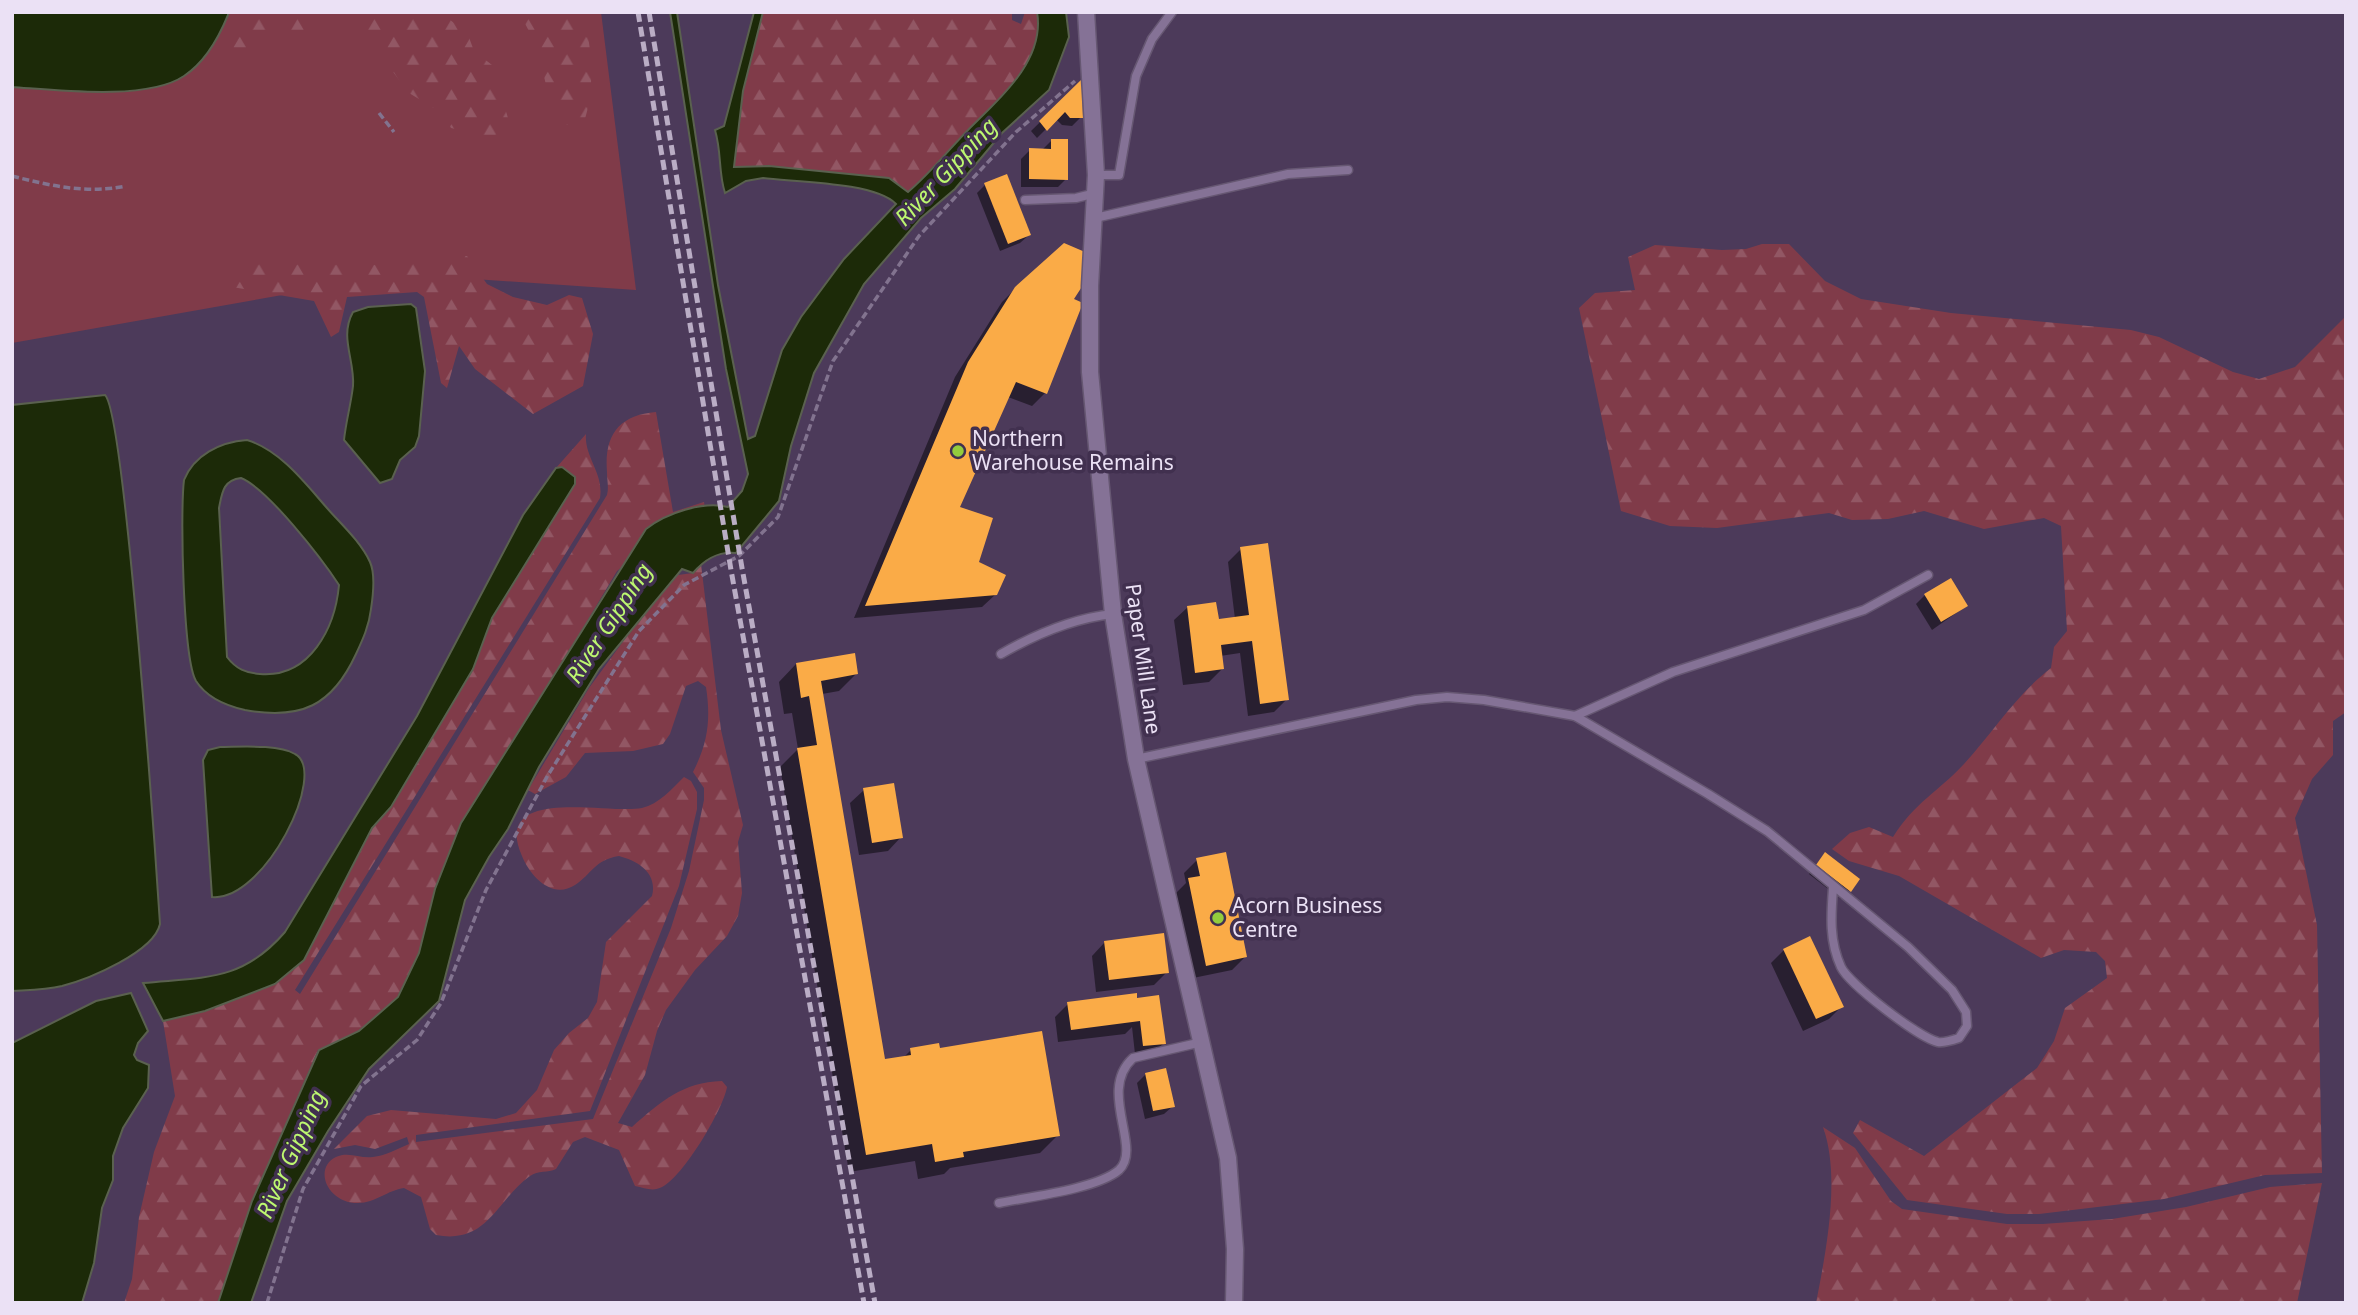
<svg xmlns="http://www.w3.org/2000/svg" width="2358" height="1315" viewBox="0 0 2358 1315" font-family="'Noto Sans',sans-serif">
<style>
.grass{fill:#803b49}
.forest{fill:url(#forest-firs)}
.water{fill:#1c2a08;stroke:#5a614f;stroke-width:2;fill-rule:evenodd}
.shadow{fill:#0007}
.building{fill:#faab47}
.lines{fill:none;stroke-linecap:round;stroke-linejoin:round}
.service-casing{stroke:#665772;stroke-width:11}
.minor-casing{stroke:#665772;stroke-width:19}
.path{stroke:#82738f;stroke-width:3.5;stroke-dasharray:7 3.5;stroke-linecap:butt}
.service{stroke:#857296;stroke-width:8}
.minor{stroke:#857296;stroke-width:16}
.rail{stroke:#baadc5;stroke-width:5;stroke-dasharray:10 5;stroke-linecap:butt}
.poi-dot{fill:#93cc3d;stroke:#41304f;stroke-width:2.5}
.labels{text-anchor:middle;stroke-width:7;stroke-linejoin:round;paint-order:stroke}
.poi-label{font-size:21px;fill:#ebe1f5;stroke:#41304f;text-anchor:start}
.street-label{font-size:21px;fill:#ebe1f5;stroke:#41304f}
.water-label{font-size:23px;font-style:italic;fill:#bdf770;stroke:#41304f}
</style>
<defs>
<pattern id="forest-firs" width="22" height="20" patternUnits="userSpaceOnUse" patternTransform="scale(1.75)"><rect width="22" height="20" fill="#803b49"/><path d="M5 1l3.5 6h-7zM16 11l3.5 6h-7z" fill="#925764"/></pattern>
</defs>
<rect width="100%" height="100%" fill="#4c3a5a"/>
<polygon class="grass" points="12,12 601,12 636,290 401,274 12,343"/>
<g class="forest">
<polygon points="240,12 320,12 311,45 276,27 246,49 229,49"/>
<polygon points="348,12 443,12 443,15 467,32 474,51 492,65 511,128 491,137 451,128 442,113 409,93 378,52 374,37"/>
<path d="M519 12H583C592 48 596 90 583 125H566L552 111 543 72 536 63 531 35Z"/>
<path d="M763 12H1012V20L1021 24 1025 12H1037C1045 57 1005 94 976 122 952 145 932 170 908 193L889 178 769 166 733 167 743 91Z"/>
<path d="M1762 244H1789L1825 281 1861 299 1951 313 2131 330 2159 337 2233 372 2259 379 2295 367 2346 316V712L2333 721V755L2312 779 2295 818 2317 925 2322 1173 2265 1175 2164 1199 2039 1214H2007L1907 1200 1853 1133 1860 1120 1924 1156 2037 1068 2054 1041 2065 1008 2107 978 2105 961 2096 952 2064 950 2041 958 1899 876 1849 861 1832 849 1850 833 1869 827 1893 837C1915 802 1938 792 1964 764 1994 731 2015 696 2051 668L2054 647 2067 631 2061 526 2044 518 1984 529 1924 511 1888 519 1852 520 1829 513 1717 528 1670 526 1621 511 1579 308 1595 293 1635 290 1628 257 1655 245 1722 250 1746 249Z"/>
<polygon points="467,256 487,284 513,297 547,305 569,295 582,298 593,334 583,386 533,414 475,369 459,346 447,388 441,383 424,297 417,292 347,297 339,332 331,337 314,301 232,287 223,264 390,265"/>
<path d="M656 412 673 512 704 502 707 520 639 553 617 571 524 727 461 823 435 889 419 953 398 997 359 1031 318 1050 252 1201 218 1303H124L132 1279 139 1217 154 1152 175 1096 163 1021 205 1011 304 960 372 828 391 807 473 669 492 618 562 467 556 468 586 434C584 457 604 473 600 498L295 990 300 994 607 495C609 487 607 481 607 472 604 435 619 415 656 412Z"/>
<path d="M701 564 721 730 743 825 738 842 742 893 738 916 727 936 695 970 666 1010 657 1031 645 1075 618 1123 632 1127C660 1102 683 1082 722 1081L727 1087C723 1110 683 1177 662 1187 653 1192 645 1188 635 1186L619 1150 585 1137 573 1142 556 1169C548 1173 538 1170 530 1176 497 1199 488 1245 436 1235L430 1229 421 1197 404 1188C388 1190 375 1203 358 1203 327 1203 313 1168 336 1157 349 1151 360 1159 373 1157 385 1156 397 1149 409 1144L407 1137 375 1149 355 1145 334 1149 367 1116 391 1110 496 1119 516 1113 537 1090 554 1050 569 1033 588 1018 597 1002 606 942 652 896C658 873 638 861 619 856 594 860 592 874 575 885 552 900 530 876 522 856 490 784 610 815 642 808 659 804 672 789 684 777L691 781 697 792V809L679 886 590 1111 416 1135V1142L593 1119 671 928 689 871 704 800V788L693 772C708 743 711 719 706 687L698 681 686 686 670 734 663 744 633 751 585 753 566 777 535 794 528 790 589 688 630 632 678 575 693 573Z"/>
<path d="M1823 1127 1855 1148 1891 1201 1902 1209 2007 1224H2043L2112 1219 2186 1207 2270 1187 2322 1183 2297 1303H1816C1826 1252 1841 1177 1823 1127Z"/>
</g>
<g class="water">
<path d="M12 12H228V15C219 37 204 63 184 76 147 101 56 90 12 87Z"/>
<path d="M670 12H677L718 285 748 439 755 436 782 350 801 317 844 259 896 204C875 182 794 182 763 178L746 181 725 193C718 171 722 154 715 130L724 126 754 12H763L743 91 734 167 769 166 889 178 908 192C933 171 952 145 976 122 1005 94 1045 57 1037 12H1066L1069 37 1049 90 1002 133 955 189 921 218 864 284 814 373 791 446 779 501 736 553C718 551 705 559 693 573L682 569 599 669 539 767 508 829 489 857 465 900 439 1001 369 1069 328 1131 287 1201 251 1303H218L252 1201 319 1050 359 1031 398 997 419 953 435 889 461 823 646 529C666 513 703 501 728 507L742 491 748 474 726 369Z"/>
<path d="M411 304 416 308 425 371 419 436 415 447 400 460 392 479 380 483 344 440C346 421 351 404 353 386 355 360 339 337 353 312L368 307Z"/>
<path d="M105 395C125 414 156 862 160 924 154 952 89 979 62 986 45 990 29 990 12 991V405Z"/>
<path d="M247 440C280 450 305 483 327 508 341 524 361 542 370 562 376 575 373 596 371 609 369 626 363 639 356 654 332 706 301 720 245 710 227 706 207 698 196 681 183 659 180 511 184 480 194 455 220 442 247 440ZM241 478C268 489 322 559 339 585 335 628 310 678 260 674 246 673 236 669 227 657L219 508C222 493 223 480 241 478Z"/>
<path d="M562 467 575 477V484L492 618 473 669 391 807 372 828 304 960 275 984 205 1011 163 1021 143 983C204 977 242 982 285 932L417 716 523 515 556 468Z"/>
<path d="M220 747C239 747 278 744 295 754 329 772 264 902 212 897L203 760 208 750Z"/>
<polygon points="131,993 148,1031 138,1043 134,1055 137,1060 149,1065 148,1088 123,1128 113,1156 113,1180 102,1208 94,1263 82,1303 12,1303 12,1043 96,1001"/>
</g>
<g class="shadow">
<polygon points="1080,83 1081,117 1072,126 1062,125 1056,119 1037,138 1031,131"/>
<polygon points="1052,140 1066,179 1058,187 1021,187 1021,159 1030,150 1043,149"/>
<polygon points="985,185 1029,235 1020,243 1000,251 977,193"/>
<polygon points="1016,288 1081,304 1045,393 1032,406 1008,397 958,508 977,563 996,594 982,607 854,618 955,377 1002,302"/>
<polygon points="1241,549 1287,699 1274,712 1248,716 1240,653 1220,656 1222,669 1209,682 1183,685 1174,620 1188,607 1217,621 1235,619 1228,562"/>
<polygon points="1925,595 1966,606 1932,630 1916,604"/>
<polygon points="796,664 856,674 839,691 822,694 884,1061 903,1058 911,1050 938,1050 1058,1135 1040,1153 950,1168 944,1174 918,1179 915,1161 849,1172 780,767 798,749 792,713 784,714 779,682"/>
<polygon points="864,790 901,837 888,851 859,855 850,803"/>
<polygon points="1825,855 1849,890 1841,899 1809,874"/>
<polygon points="1197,860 1245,957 1232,970 1193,978 1176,893 1186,883 1184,873"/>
<polygon points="1105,942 1167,972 1154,985 1096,992 1092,956"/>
<polygon points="1784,950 1842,1006 1829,1019 1803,1031 1771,963"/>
<polygon points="1135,995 1164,1043 1155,1051 1135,1054 1132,1027 1125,1034 1058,1042 1055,1017 1068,1004"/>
<polygon points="1146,1074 1173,1106 1164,1114 1145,1119 1137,1083"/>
</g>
<g class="building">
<polygon points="1082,79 1083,118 1070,118 1065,112 1047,131 1039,121"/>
<polygon points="1051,139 1068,139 1068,180 1029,179 1029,148 1051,149"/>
<polygon points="1007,174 1031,235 1008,244 984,183"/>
<polygon points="1064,243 1085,252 1085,282 1074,299 1083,303 1047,394 1016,382 960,507 993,518 979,562 1006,575 997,595 865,606 968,362 1015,287"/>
<polygon points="1268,543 1289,700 1260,704 1252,641 1221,645 1224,669 1195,673 1187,606 1216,602 1219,619 1249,615 1240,547"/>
<polygon points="1951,578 1968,606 1941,622 1924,594"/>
<polygon points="855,653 858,674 821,681 885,1059 911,1055 910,1048 939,1043 940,1048 1042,1031 1060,1136 963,1152 964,1157 935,1162 932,1144 866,1155 797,748 817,745 809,696 801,698 796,663"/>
<polygon points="894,783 903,838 872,843 863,788"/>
<polygon points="1226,852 1247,957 1206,966 1188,878 1200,876 1196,858"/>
<polygon points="1825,852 1860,879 1851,892 1816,865"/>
<polygon points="1164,933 1169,973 1109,980 1104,941"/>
<polygon points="1810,936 1844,1007 1816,1019 1783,949"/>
<polygon points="1137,993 1137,998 1159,995 1166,1044 1143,1046 1140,1021 1071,1030 1067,1002"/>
<polygon points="1166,1068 1175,1107 1153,1111 1145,1073"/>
</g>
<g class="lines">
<g class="service-casing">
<g id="service">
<polyline points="1096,175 1119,175 1136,76 1152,39 1172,12"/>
<polyline points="1025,200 1076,198 1096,193"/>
<polyline points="1095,218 1288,174 1348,170"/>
<path d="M1001 654C1036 634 1074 618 1113 614"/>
<polyline points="1575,716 1673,672 1864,610 1928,575"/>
<path d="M1136 759 1416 700 1447 697 1484 700 1575 716 1708 794 1767 831 1908 947 1952 990 1966 1012 1967 1026 1959 1038C1953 1040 1944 1043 1938 1042 1919 1038 1849 984 1841 967 1829 941 1831 915 1833 888"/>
<path d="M999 1203C1028 1197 1097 1189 1119 1170 1143 1148 1097 1091 1133 1058L1202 1042"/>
</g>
</g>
<g class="minor-casing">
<polyline id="minor" points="1086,12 1096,175 1090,286 1090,372 1113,614 1136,759 1228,1158 1235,1249 1234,1303"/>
</g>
<g class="path">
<polyline points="379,113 394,132"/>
<path d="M12 176C51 186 87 194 126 186"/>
<polyline points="267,1303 303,1189 361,1086 417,1040 441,1003 486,890 548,775 639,631 684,585 739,556 778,517 833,361 919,236 1016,132 1075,81"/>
</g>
<use href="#service" class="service"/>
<use href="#minor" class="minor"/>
<g class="rail">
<polyline points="638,12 731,570 864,1303"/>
<polyline points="649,12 742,568 875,1303"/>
</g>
</g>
<g class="poi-dot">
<circle cx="958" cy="451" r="7"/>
<circle cx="1218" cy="918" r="7"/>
</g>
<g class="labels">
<g class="poi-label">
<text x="972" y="446">Northern<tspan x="972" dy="24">Warehouse Remains</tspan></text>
<text x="1232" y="913">Acorn Business<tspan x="1232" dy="24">Centre</tspan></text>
</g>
<g class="street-label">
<text transform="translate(1143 659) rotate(82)" y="7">Paper Mill Lane</text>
</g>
<g class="water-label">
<text transform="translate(946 172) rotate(-47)" y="8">River Gipping</text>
<text transform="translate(609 623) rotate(-57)" y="8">River Gipping</text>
<text transform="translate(291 1154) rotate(-66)" y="8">River Gipping</text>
</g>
</g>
<rect width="2358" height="1315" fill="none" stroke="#ebe1f5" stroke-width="28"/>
</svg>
